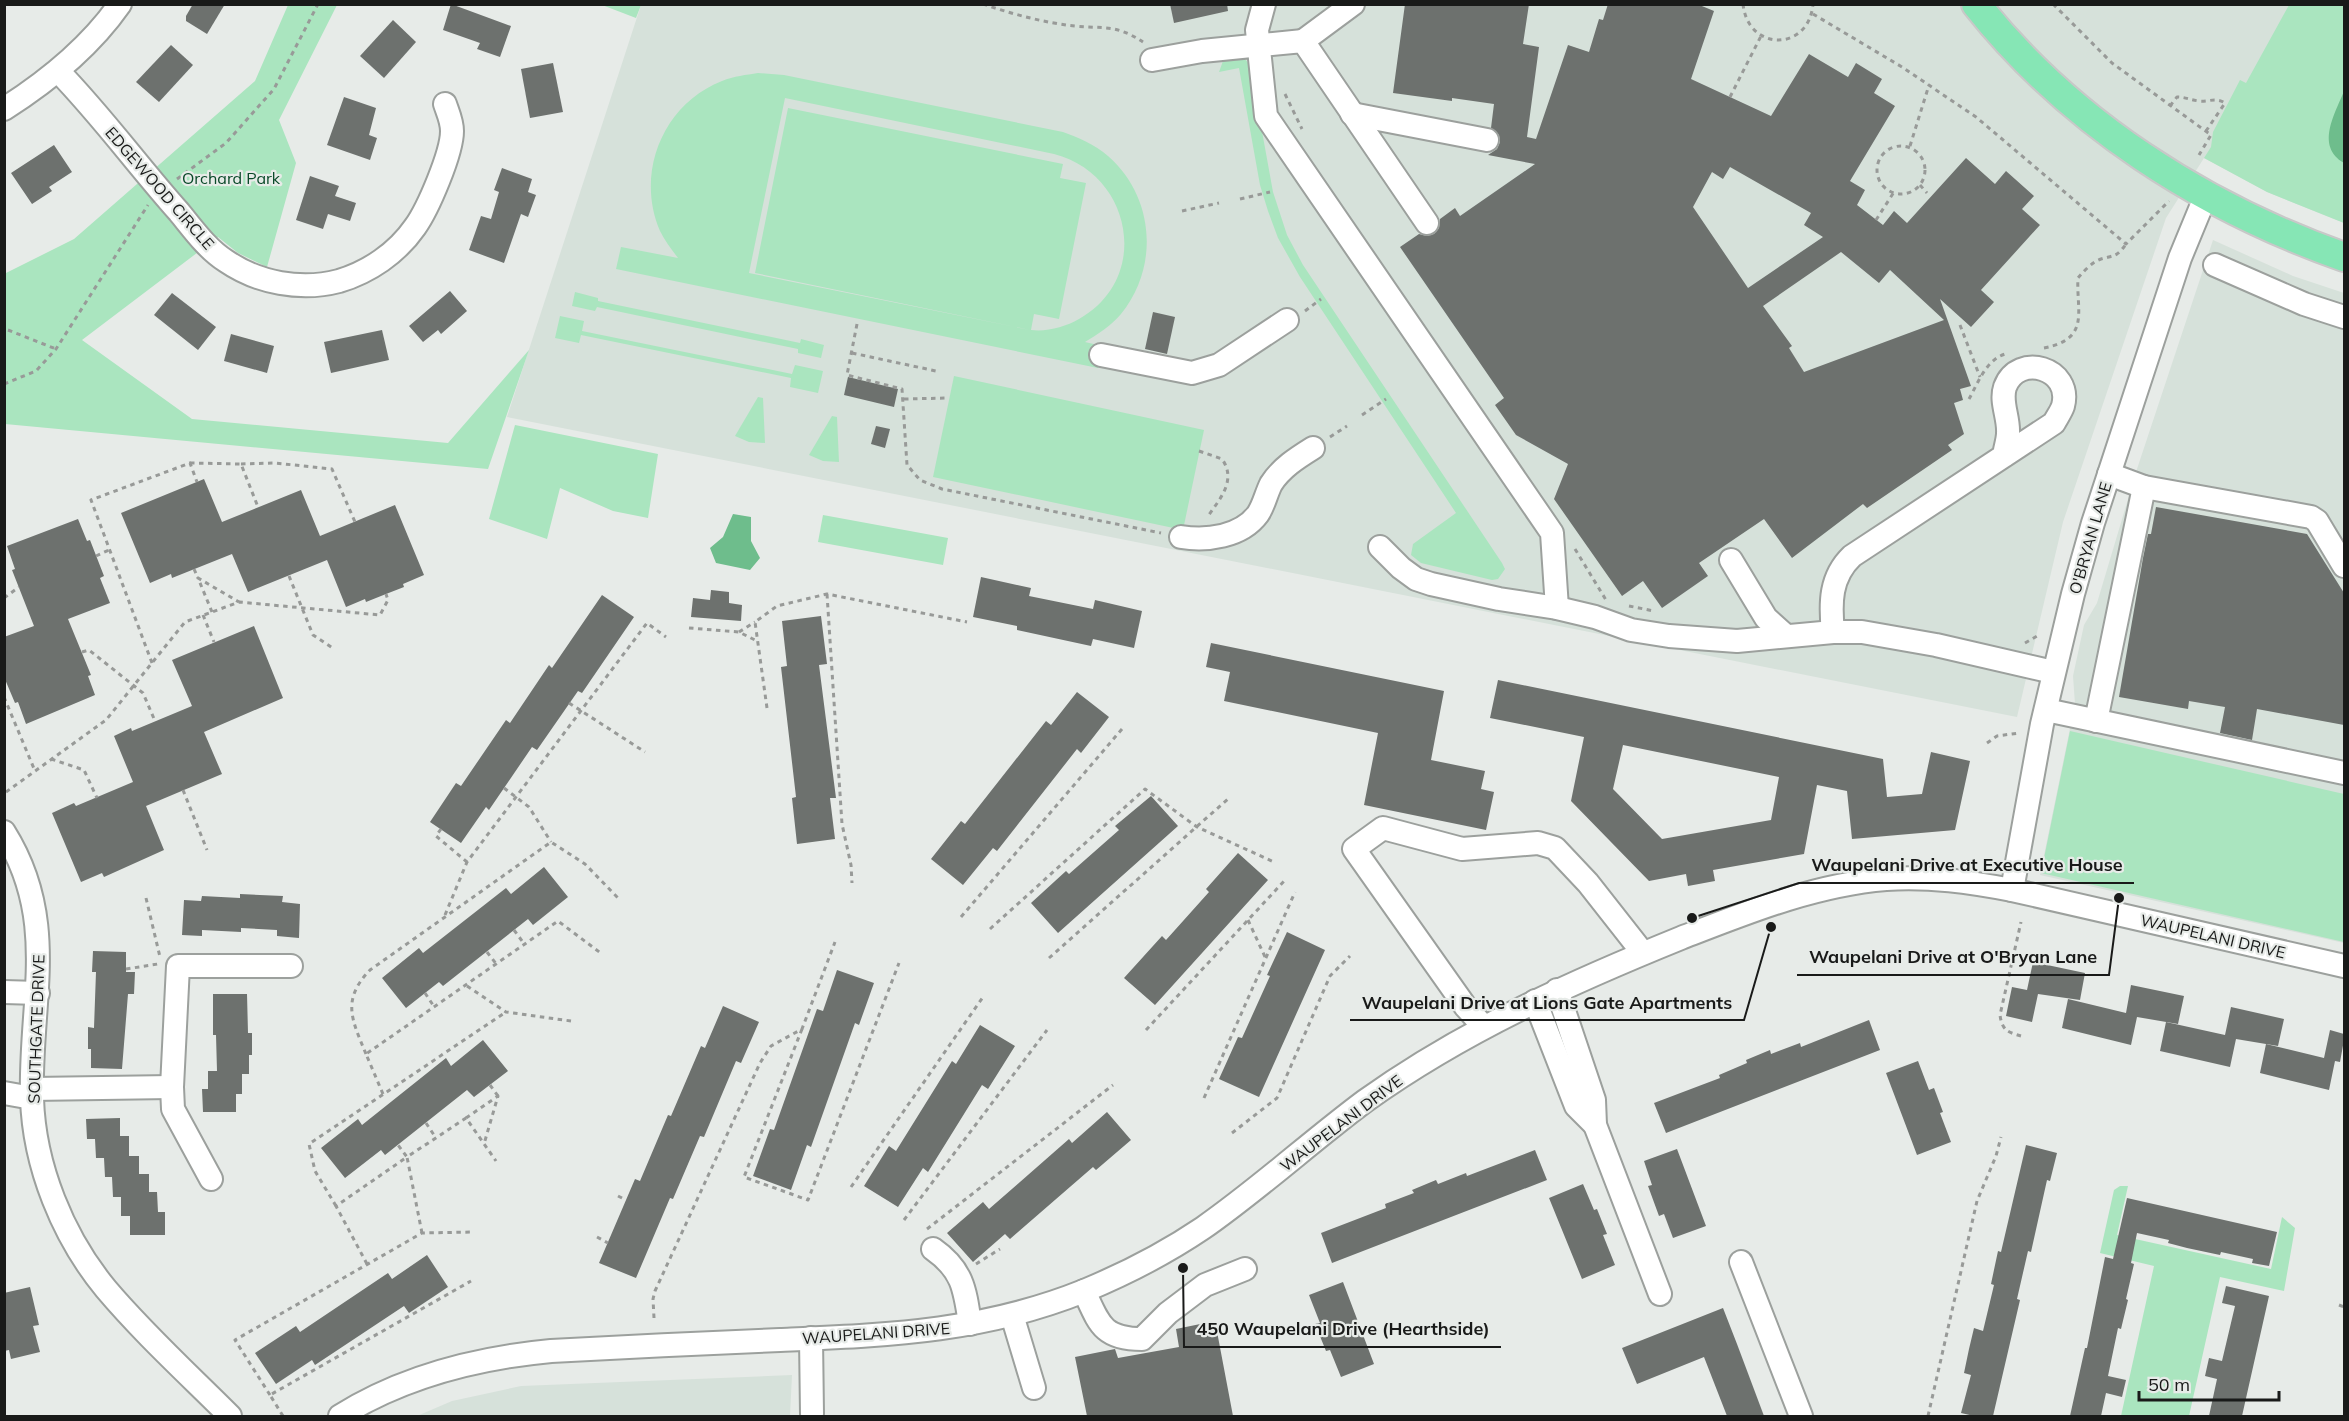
<svg xmlns="http://www.w3.org/2000/svg" width="2349" height="1421" viewBox="0 0 2349 1421" font-family="Mulish,sans-serif">
<style>
.built{fill:#d6e1da}
.green{fill:#aae5bf;fill-rule:evenodd}
.water{fill:#6ebd8c}
.building{fill:#6d716e;fill-rule:evenodd}
.lines{fill:none;stroke-linecap:round;stroke-linejoin:round}
.minor-casing{stroke:#9ca09d;stroke-width:26}
.major-casing{stroke:#c8c8c8;stroke-width:32}
.path{stroke:#989a98;stroke-width:3;stroke-dasharray:4.5 4.5;stroke-linecap:butt}
.minor{stroke:#fff;stroke-width:22}
.major{stroke:#86e6b5;stroke-width:28}
.labels{text-anchor:middle;stroke-width:4.5;stroke-linejoin:round;paint-order:stroke}
.park-label{font-size:16px;fill:#094929;stroke:#e7ebe8}
.street-label{font-size:16px;fill:#191a19;stroke:#e7ebe8}
.leader{fill:none;stroke:#191a19;stroke-width:2}
.callout-dot{fill:#191a19;stroke:#e7ebe8;stroke-width:2}
.callout-label{font-size:18px;text-anchor:middle;font-weight:bold;fill:#191a19;stroke:#e7ebe8;stroke-width:4.5;stroke-linejoin:round;paint-order:stroke}
</style>
<rect width="100%" height="100%" fill="#e7ebe8"/>
<g class="built">
<polygon points="641,5 2344,5 2344,223 2267,192 2204,158 2166,218 2063,522 2017,717 507,417"/>
<polygon points="2213,240 2293,276 2344,293 2344,943 2040,875 2075,704 2073,676 2084,625 2097,603 2137,469"/>
<polygon points="792,1375 790,1416 417,1416 452,1401 521,1386"/>
</g>
<g class="green">
<polygon points="288,5 337,5 279,120 296,163 267,267 238,253 218,237 82,340 192,419 448,443 529,350 488,469 5,424 4,274 74,239 255,81"/>
<polygon points="602,5 641,5 636,18"/>
<polygon points="2289,5 2344,5 2344,223 2267,192 2204,158 2211,147 2213,132 2240,80 2246,83"/>
<polygon points="1236,55 1244,58 1250,65 1273,192 1287,235 1303,265 1502,563 1505,569 1498,579 1492,580 1421,563 1411,555 1413,544 1456,513 1300,277 1278,238 1268,211 1260,185 1239,68 1219,72 1223,61"/>
<path d="M758 73 784 75 1063 132C1079 138 1094 144 1108 156 1154 196 1160 266 1121 314 1111 326 1098 334 1085 342L1102 346 1098 368 616 269 621 247 678 258C672 250 665 241 660 231 635 173 663 104 722 81 734 76 746 75 758 73ZM785 98 1054 154C1132 174 1152 278 1079 319 1065 327 1047 332 1031 330L1034 314 1059 319 1086 183 1060 178 1063 164 788 108 755 273 1030 330 749 273Z"/>
<polygon points="575,292 598,298 598,301 800,343 801,339 824,345 821,358 798,353 798,349 597,307 595,311 572,306"/>
<polygon points="560,316 584,321 582,331 792,374 795,365 823,371 818,393 790,387 791,378 581,335 579,343 555,338"/>
<polygon points="954,376 1204,430 1183,530 933,477"/>
<polygon points="758,397 763,398 765,443 749,442 735,436"/>
<polygon points="832,416 837,417 839,462 823,461 809,455"/>
<polygon points="515,425 658,454 648,518 613,511 560,488 547,539 489,519"/>
<polygon points="823,515 948,538 943,565 818,542"/>
<polygon points="2070,731 2344,794 2344,942 2041,873"/>
<polygon points="2120,1186 2128,1186 2117,1235 2271,1269 2282,1217 2295,1228 2284,1291 2220,1277 2189,1416 2121,1416 2154,1266 2100,1253 2114,1190"/>
</g>
<g class="water">
<path d="M2344 91V163C2315 146 2335 114 2344 91Z"/>
<polygon points="733,514 751,517 751,541 760,558 750,570 716,563 710,548 723,537"/>
</g>
<g class="building">
<polygon points="193,4 225,4 207,34 186,21 186,16"/>
<polygon points="451,4 511,26 500,57 477,49 480,43 443,30"/>
<polygon points="1170,4 1227,4 1228,11 1174,23"/>
<path d="M1405 4H1529L1523 44 1539 47 1527 137 1536 139 1568 45 1589 52 1599 19 1603 20 1608 4H1697L1714 11 1691 79 1771 116 1809 54 1848 77 1856 63 1882 79 1874 93 1895 106 1850 181 1865 190 1857 205 1883 225 1894 211 1907 223 1966 158 1995 184 2006 171 2034 196 2022 209 2040 225 1981 290 1994 302 1971 327 1940 299 1971 386 1960 389 1963 400 1954 403 1964 434 1948 445 1952 450 1867 508 1863 504 1792 558 1764 519 1699 563 1708 576 1662 608 1643 581 1622 596 1554 499 1568 464 1516 435 1495 405 1504 398 1400 247 1419 234 1427 236 1434 234 1439 228 1440 219 1455 208 1460 216 1535 164 1488 155 1497 149 1500 142 1499 135 1491 128 1494 104 1452 98V101L1393 93ZM1730 167 1811 213 1804 225 1823 237 1748 288 1693 207 1712 172 1723 179ZM1841 252 1879 283 1890 270 1944 320 1804 372 1789 348 1792 346 1763 306Z"/>
<polygon points="393,20 416,42 384,78 360,56"/>
<polygon points="171,45 193,65 159,102 136,82"/>
<polygon points="553,63 563,112 530,118 521,69"/>
<polygon points="344,97 376,108 369,135 377,138 370,160 327,145"/>
<polygon points="54,145 72,172 49,187 52,191 32,204 11,173"/>
<polygon points="502,168 532,179 528,192 536,195 528,217 521,214 504,263 469,250 481,216 491,219 499,192 494,190"/>
<polygon points="310,176 339,186 335,196 356,203 350,221 328,214 323,229 296,220"/>
<polygon points="450,291 467,311 441,334 438,330 423,342 409,326"/>
<polygon points="172,293 216,327 198,350 154,315"/>
<polygon points="1153,312 1175,317 1167,354 1145,349"/>
<polygon points="382,330 389,360 331,373 324,342"/>
<polygon points="231,334 274,346 267,373 224,361"/>
<polygon points="848,377 898,389 894,407 844,395"/>
<polygon points="876,426 890,429 885,448 871,444"/>
<polygon points="204,479 222,522 301,490 320,536 395,505 424,575 403,584 404,587 386,594 366,602 365,599 346,607 327,560 248,592 232,554 172,578 171,574 150,583 121,513"/>
<polygon points="2156,507 2307,534 2344,593 2344,725 2257,709 2252,740 2220,733 2225,707 2189,701 2188,709 2119,697 2143,558 2148,534 2151,534"/>
<polygon points="78,519 87,541 90,540 104,576 100,578 110,603 68,619 91,675 88,676 95,695 26,724 18,702 15,703 4,677 4,637 34,626 12,570 15,569 7,546"/>
<polygon points="981,577 1031,588 1029,596 1093,609 1095,600 1142,611 1134,648 1093,639 1091,646 1017,630 1017,626 973,617"/>
<polygon points="711,590 729,592 729,603 742,605 741,621 691,617 693,598 710,600"/>
<polygon points="602,595 634,617 582,693 578,691 537,750 532,747 489,810 486,807 461,843 430,822 456,783 461,786 506,720 510,723 549,665 552,668"/>
<polygon points="821,616 827,664 819,665 836,798 830,798 835,839 797,844 792,798 796,797 781,667 787,666 782,621"/>
<polygon points="254,626 283,698 204,732 222,774 146,806 164,850 104,877 102,873 81,882 52,813 74,803 76,806 133,782 114,736 131,728 132,731 192,706 172,660"/>
<polygon points="1211,643 1444,691 1431,760 1485,771 1481,789 1494,792 1486,830 1364,805 1378,733 1224,701 1230,672 1206,667"/>
<path d="M1498 680 1883 759 1887 797 1922 794 1931 752 1970 761 1955 830 1852 839 1847 791 1817 785 1804 854 1713 870 1715 881 1688 886 1686 874 1649 881 1571 801 1584 737 1490 718ZM1623 745 1779 777 1771 820 1662 839 1613 789Z"/>
<polygon points="1077,692 1109,717 1081,753 1077,749 997,851 993,848 963,885 931,859 961,821 965,824 1046,721 1051,725"/>
<polygon points="1151,796 1178,826 1058,933 1031,903 1066,871 1069,874 1119,830 1115,826"/>
<polygon points="1238,853 1268,880 1155,1005 1124,978 1162,936 1166,940 1209,892 1206,889"/>
<polygon points="544,867 568,897 533,925 528,919 443,986 439,982 406,1008 382,978 419,948 423,953 506,888 511,894"/>
<polygon points="240,894 283,896 282,902 300,904 299,938 277,936 277,930 241,928 241,932 202,930 202,936 182,935 184,900 201,901 202,896 240,898"/>
<polygon points="1287,932 1325,950 1259,1097 1219,1079 1238,1037 1242,1038 1270,976 1267,975"/>
<polygon points="93,951 126,952 126,972 135,972 134,994 128,994 122,1069 91,1068 91,1049 88,1049 88,1027 94,1028 96,972 92,972"/>
<polygon points="2033,962 2085,973 2080,1000 2038,994 2032,1022 2006,1016 2012,987 2027,990"/>
<polygon points="837,970 874,983 859,1025 855,1023 811,1147 807,1145 791,1190 753,1176 770,1129 774,1130 817,1009 823,1011"/>
<polygon points="2131,985 2184,996 2178,1024 2137,1017 2131,1045 2062,1028 2068,999 2126,1013"/>
<polygon points="213,994 247,994 248,1033 252,1033 252,1055 249,1055 249,1074 242,1074 242,1094 236,1094 236,1112 203,1112 202,1089 208,1089 208,1071 217,1071 216,1035 213,1035"/>
<polygon points="723,1006 759,1022 741,1063 736,1061 704,1137 700,1136 673,1199 670,1198 636,1278 599,1263 635,1179 640,1181 668,1115 671,1116 701,1046 705,1048"/>
<polygon points="2231,1007 2284,1019 2278,1046 2236,1039 2230,1067 2160,1051 2166,1022 2225,1035"/>
<polygon points="1869,1020 1880,1050 1666,1133 1654,1103 1720,1078 1719,1075 1747,1063 1746,1060 1770,1050 1771,1054 1800,1043 1801,1047"/>
<polygon points="980,1025 1015,1046 988,1089 982,1085 928,1172 923,1168 898,1207 864,1186 889,1146 896,1151 952,1061 956,1064"/>
<polygon points="2330,1030 2344,1034 2344,1040 2340,1062 2335,1061 2329,1090 2260,1073 2266,1044 2324,1058"/>
<polygon points="483,1040 508,1071 474,1097 467,1090 385,1155 381,1150 345,1178 321,1148 358,1119 362,1125 446,1058 451,1066"/>
<polygon points="1918,1061 1929,1090 1934,1088 1943,1112 1940,1113 1951,1142 1917,1155 1886,1073"/>
<polygon points="1107,1112 1131,1140 1096,1170 1093,1167 1010,1239 1005,1234 973,1262 947,1233 983,1202 989,1209 1069,1139 1072,1143"/>
<polygon points="120,1118 120,1136 129,1136 129,1156 139,1156 139,1174 149,1174 149,1192 157,1192 158,1212 165,1212 165,1235 130,1235 130,1216 121,1216 121,1197 113,1197 112,1177 105,1177 104,1158 96,1158 95,1139 87,1139 86,1119"/>
<polygon points="2026,1145 2057,1153 2050,1181 2047,1180 2031,1252 2028,1251 2017,1299 2020,1300 1993,1416 1974,1416 1961,1413 1971,1375 1964,1373 1969,1349 1974,1328 1983,1331 1994,1285 1991,1284 1998,1251 2001,1252"/>
<polygon points="1677,1149 1706,1226 1673,1238 1664,1214 1659,1216 1648,1186 1652,1185 1644,1161"/>
<polygon points="1535,1150 1547,1180 1332,1263 1321,1233 1386,1208 1385,1204 1414,1193 1412,1190 1436,1180 1438,1184 1466,1173 1467,1176"/>
<polygon points="1583,1184 1594,1210 1597,1209 1607,1234 1603,1235 1615,1265 1582,1279 1549,1198"/>
<polygon points="2127,1198 2277,1232 2269,1266 2252,1263 2253,1259 2221,1252 2220,1255 2187,1248 2168,1243 2169,1240 2137,1233 2131,1263 2134,1264 2126,1299 2128,1300 2121,1329 2118,1328 2108,1376 2126,1380 2122,1397 2106,1393 2101,1416 2070,1416 2085,1348 2087,1348 2105,1257 2113,1259"/>
<polygon points="427,1255 448,1287 409,1313 404,1306 315,1365 312,1360 276,1384 255,1353 296,1326 300,1332 388,1273 392,1279"/>
<polygon points="1343,1282 1374,1364 1341,1377 1330,1350 1326,1351 1315,1324 1320,1323 1309,1295"/>
<polygon points="2226,1286 2269,1296 2242,1416 2209,1416 2217,1379 2205,1376 2209,1358 2222,1361 2235,1306 2222,1303"/>
<polygon points="30,1287 39,1325 33,1326 40,1352 11,1359 9,1350 4,1351 4,1293"/>
<polygon points="1723,1308 1737,1344 1764,1416 1727,1416 1704,1357 1637,1384 1622,1348"/>
<polygon points="1215,1321 1233,1416 1087,1416 1075,1357 1115,1349 1118,1358 1179,1347 1176,1329"/>
</g>
<g class="lines">
<g class="minor-casing">
<g id="minor">
<polyline points="1264,4 1257,30 1266,116 1552,533 1557,608"/>
<polyline points="1303,41 1353,4"/>
<polyline points="1152,60 1202,51 1303,41 1427,223"/>
<path d="M58 71C101 115 138 166 179 212 193 229 207 249 226 261 258 283 301 291 339 281 369 272 397 253 415 227 428 209 452 153 452 131 452 121 448 113 445 104"/>
<path d="M4 109C48 81 90 47 120 4"/>
<polyline points="1352,114 1487,140"/>
<polyline points="2215,265 2304,304 2344,317"/>
<polyline points="1101,355 1192,373 1219,365 1287,320"/>
<polyline points="2109,474 2144,487 2311,517 2317,521 2344,566"/>
<path d="M1181 537C1207 541 1241 537 1258 514 1264 505 1266 494 1271 484 1281 468 1297 458 1313 448"/>
<polyline points="1380,547 1401,568 1416,579 1431,584 1499,599 1557,608 1595,617 1631,630 1669,636 1737,641 1833,632 1862,632 1936,645 2053,672"/>
<polyline points="1731,560 1766,618 1786,636"/>
<path d="M1833 632C1830 603 1830 577 1852 556L2054 423C2057 417 2061 412 2063 406 2073 368 2018 352 2005 387 2000 402 2009 417 2008 433 2008 440 2005 448 2004 456"/>
<polyline points="2046,710 2344,773"/>
<polyline points="2096,721 2144,487"/>
<path d="M4 832C60 921 29 1002 32 1098 34 1166 63 1237 106 1289 144 1334 189 1375 230 1416"/>
<polyline points="2012,890 2042,724 2073,594 2093,523 2180,258 2206,195"/>
<polyline points="1557,990 1594,1100 1595,1125 1660,1294"/>
<polyline points="4,992 38,993"/>
<polyline points="1535,1001 1576,1106 1595,1125"/>
<polyline points="1484,1027 1465,1006 1354,849 1383,828 1462,849 1538,843 1555,848 1588,883 1643,953"/>
<polyline points="32,1089 172,1087"/>
<polyline points="4,1093 32,1098"/>
<polyline points="211,1179 173,1109 172,1087 178,966 291,966"/>
<path d="M933 1249C963 1270 965 1290 970 1324"/>
<polyline points="1741,1262 1801,1416"/>
<path d="M1084 1291C1099 1323 1102 1339 1142 1339L1168 1313 1205 1285 1245 1269"/>
<polyline points="1012,1315 1034,1388"/>
<polyline points="811,1338 812,1414"/>
<path d="M340 1416C404 1376 476 1358 551 1351 627 1347 704 1343 780 1340 888 1335 982 1332 1084 1291 1125 1274 1166 1253 1203 1228 1259 1189 1310 1142 1365 1101 1463 1031 1570 983 1681 938 1748 912 1814 885 1886 879 1929 876 1970 882 2012 890L2344 966"/>
</g>
</g>
<g class="major-casing">
<path id="major" d="M1976 4C2070 123 2203 207 2344 257"/>
</g>
<g class="path">
<path d="M983 4C1012 14 1045 23 1075 26 1106 29 1115 24 1143 42"/>
<path d="M1743 4C1748 52 1809 52 1813 4"/>
<polyline points="2053,4 2112,63 2211,135 2199,155"/>
<polyline points="1813,14 1902,67 1976,117 2126,244 2169,201"/>
<polyline points="1285,94 1302,129"/>
<polyline points="1730,97 1761,36"/>
<path d="M2170 106 2177 97C2185 97 2191 100 2199 101 2209 102 2216 97 2225 103L2206 131"/>
<polyline points="1910,146 1929,85"/>
<circle cx="1901" cy="170" r="24"/>
<polyline points="177,179 226,143 274,89 318,4"/>
<polyline points="1920,185 1927,193"/>
<polyline points="1240,199 1270,192"/>
<polyline points="1182,211 1219,203"/>
<polyline points="1876,220 1894,192"/>
<polyline points="1305,311 1321,299"/>
<polyline points="857,324 847,375 902,389 907,465 920,480 942,489 1161,533"/>
<polyline points="1960,325 1980,377"/>
<polyline points="8,330 56,349"/>
<path d="M2044 348C2091 339 2076 311 2078 278 2084 271 2092 262 2101 259 2115 255 2117 257 2126 244"/>
<polyline points="852,353 936,371"/>
<polyline points="4,384 36,371 56,349 148,205"/>
<polyline points="904,399 949,398"/>
<path d="M1969 399C1978 383 1986 360 2005 354"/>
<polyline points="1362,415 1386,399"/>
<polyline points="1330,437 1347,426"/>
<path d="M1199 451 1222 459C1237 480 1220 499 1208 516"/>
<polyline points="190,463 241,464 258,507"/>
<polyline points="241,464 275,463 332,469 355,522"/>
<polyline points="1575,549 1606,600"/>
<polyline points="96,556 109,550"/>
<polyline points="194,569 198,578"/>
<polyline points="289,576 313,635 334,649"/>
<polyline points="827,594 842,824 851,865 852,883"/>
<polyline points="4,598 19,587"/>
<polyline points="1629,606 1654,611"/>
<polyline points="212,612 198,578 239,602"/>
<polyline points="203,615 214,642"/>
<polyline points="689,628 739,632 757,641"/>
<polyline points="739,632 755,622"/>
<polyline points="2025,643 2039,635"/>
<polyline points="82,652 89,650 143,693 155,721"/>
<polyline points="152,663 91,500 190,463 197,482"/>
<polyline points="4,697 35,771"/>
<polyline points="569,703 645,752"/>
<polyline points="767,708 755,622 777,606 827,594 967,622"/>
<polyline points="1987,743 1997,736 2019,733"/>
<polyline points="51,759 84,770 97,798"/>
<polyline points="504,788 529,807 551,842"/>
<polyline points="183,790 207,850"/>
<polyline points="6,792 106,720 185,622 239,602 380,615 388,600 386,594"/>
<polyline points="441,829 436,836 467,862"/>
<polyline points="146,898 160,957"/>
<polyline points="445,915 467,862 647,623 666,637"/>
<polyline points="961,917 1122,729"/>
<polyline points="1248,920 1266,959"/>
<polyline points="990,929 1145,789 1197,827 1274,862"/>
<polyline points="514,930 525,945"/>
<polyline points="487,952 497,965"/>
<polyline points="1049,958 1229,798"/>
<polyline points="126,969 158,964"/>
<polyline points="467,986 506,1012 571,1021"/>
<polyline points="425,993 435,1008"/>
<polyline points="802,1029 744,1177 808,1200 899,963"/>
<polyline points="1146,1030 1286,879"/>
<path d="M2021 1036C2007 1032 2002 1030 2000 1015L2021 922"/>
<path d="M366 1054C352 1020 341 1000 370 970L551 842 585 864 620 900"/>
<polyline points="490,1085 498,1096"/>
<polyline points="383,1094 366,1054 558,921 602,954"/>
<polyline points="1204,1098 1295,892"/>
<polyline points="466,1118 498,1096 484,1144"/>
<polyline points="426,1123 436,1138"/>
<polyline points="1232,1133 1277,1098 1330,976 1350,956"/>
<polyline points="851,1187 983,997"/>
<polyline points="618,1196 626,1200"/>
<polyline points="336,1206 315,1171 309,1144 506,1012"/>
<polyline points="904,1220 1047,1030"/>
<polyline points="927,1229 1113,1085"/>
<polyline points="422,1233 407,1157 466,1118 496,1161"/>
<polyline points="597,1237 608,1243"/>
<polyline points="367,1264 336,1206 407,1157 398,1145"/>
<polyline points="976,1264 1000,1249"/>
<polyline points="2339,1305 2344,1307"/>
<polyline points="654,1318 653,1299 655,1291 760,1063 771,1046 802,1029 835,942"/>
<polyline points="270,1395 235,1340 422,1233 472,1232"/>
<polyline points="283,1416 270,1395 471,1281"/>
<polyline points="1928,1416 1977,1201 1996,1156 2001,1137"/>
</g>
<use href="#minor" class="minor"/>
<use href="#major" class="major"/>
</g>
<g class="labels">
<g class="park-label">
<text x="231" y="184">Orchard Park</text>
</g>
<g class="street-label">
<text transform="translate(160 188) rotate(49)" y="6">EDGEWOOD CIRCLE</text>
<text transform="translate(2090 538) rotate(-74)" y="6">O'BRYAN LANE</text>
<text transform="translate(2213 936) rotate(13)" y="6">WAUPELANI DRIVE</text>
<text transform="translate(36 1029) rotate(-88)" y="6">SOUTHGATE DRIVE</text>
<text transform="translate(1341 1123) rotate(-37)" y="6">WAUPELANI DRIVE</text>
<text transform="translate(876 1333) rotate(-4)" y="6">WAUPELANI DRIVE</text>
</g>
</g>
<path class="leader" d="M1692 918L1799 883H2134M2119 898L2109 975H1797M1771 927L1744 1020H1350M1183 1268L1184 1347H1501"/>
<g class="callout-dot">
<circle cx="1692" cy="918" r="6"/>
<circle cx="2119" cy="898" r="6"/>
<circle cx="1771" cy="927" r="6"/>
<circle cx="1183" cy="1268" r="6"/>
</g>
<g class="callout-label">
<text x="1967" y="871">Waupelani Drive at Executive House</text>
<text x="1953" y="963">Waupelani Drive at O'Bryan Lane</text>
<text x="1547" y="1009">Waupelani Drive at Lions Gate Apartments</text>
<text x="1343" y="1335">450 Waupelani Drive (Hearthside)</text>
</g>
<rect width="2349" height="1421" fill="none" stroke="#191a19" stroke-width="12"/>
<path d="M2139 1391v9h140v-9" fill="none" stroke="#191a19" stroke-width="3"/>
<text x="2148" y="1391" font-size="18" fill="#191a19" stroke="#e7ebe8" stroke-width="4.5" paint-order="stroke">50 m</text>
</svg>
